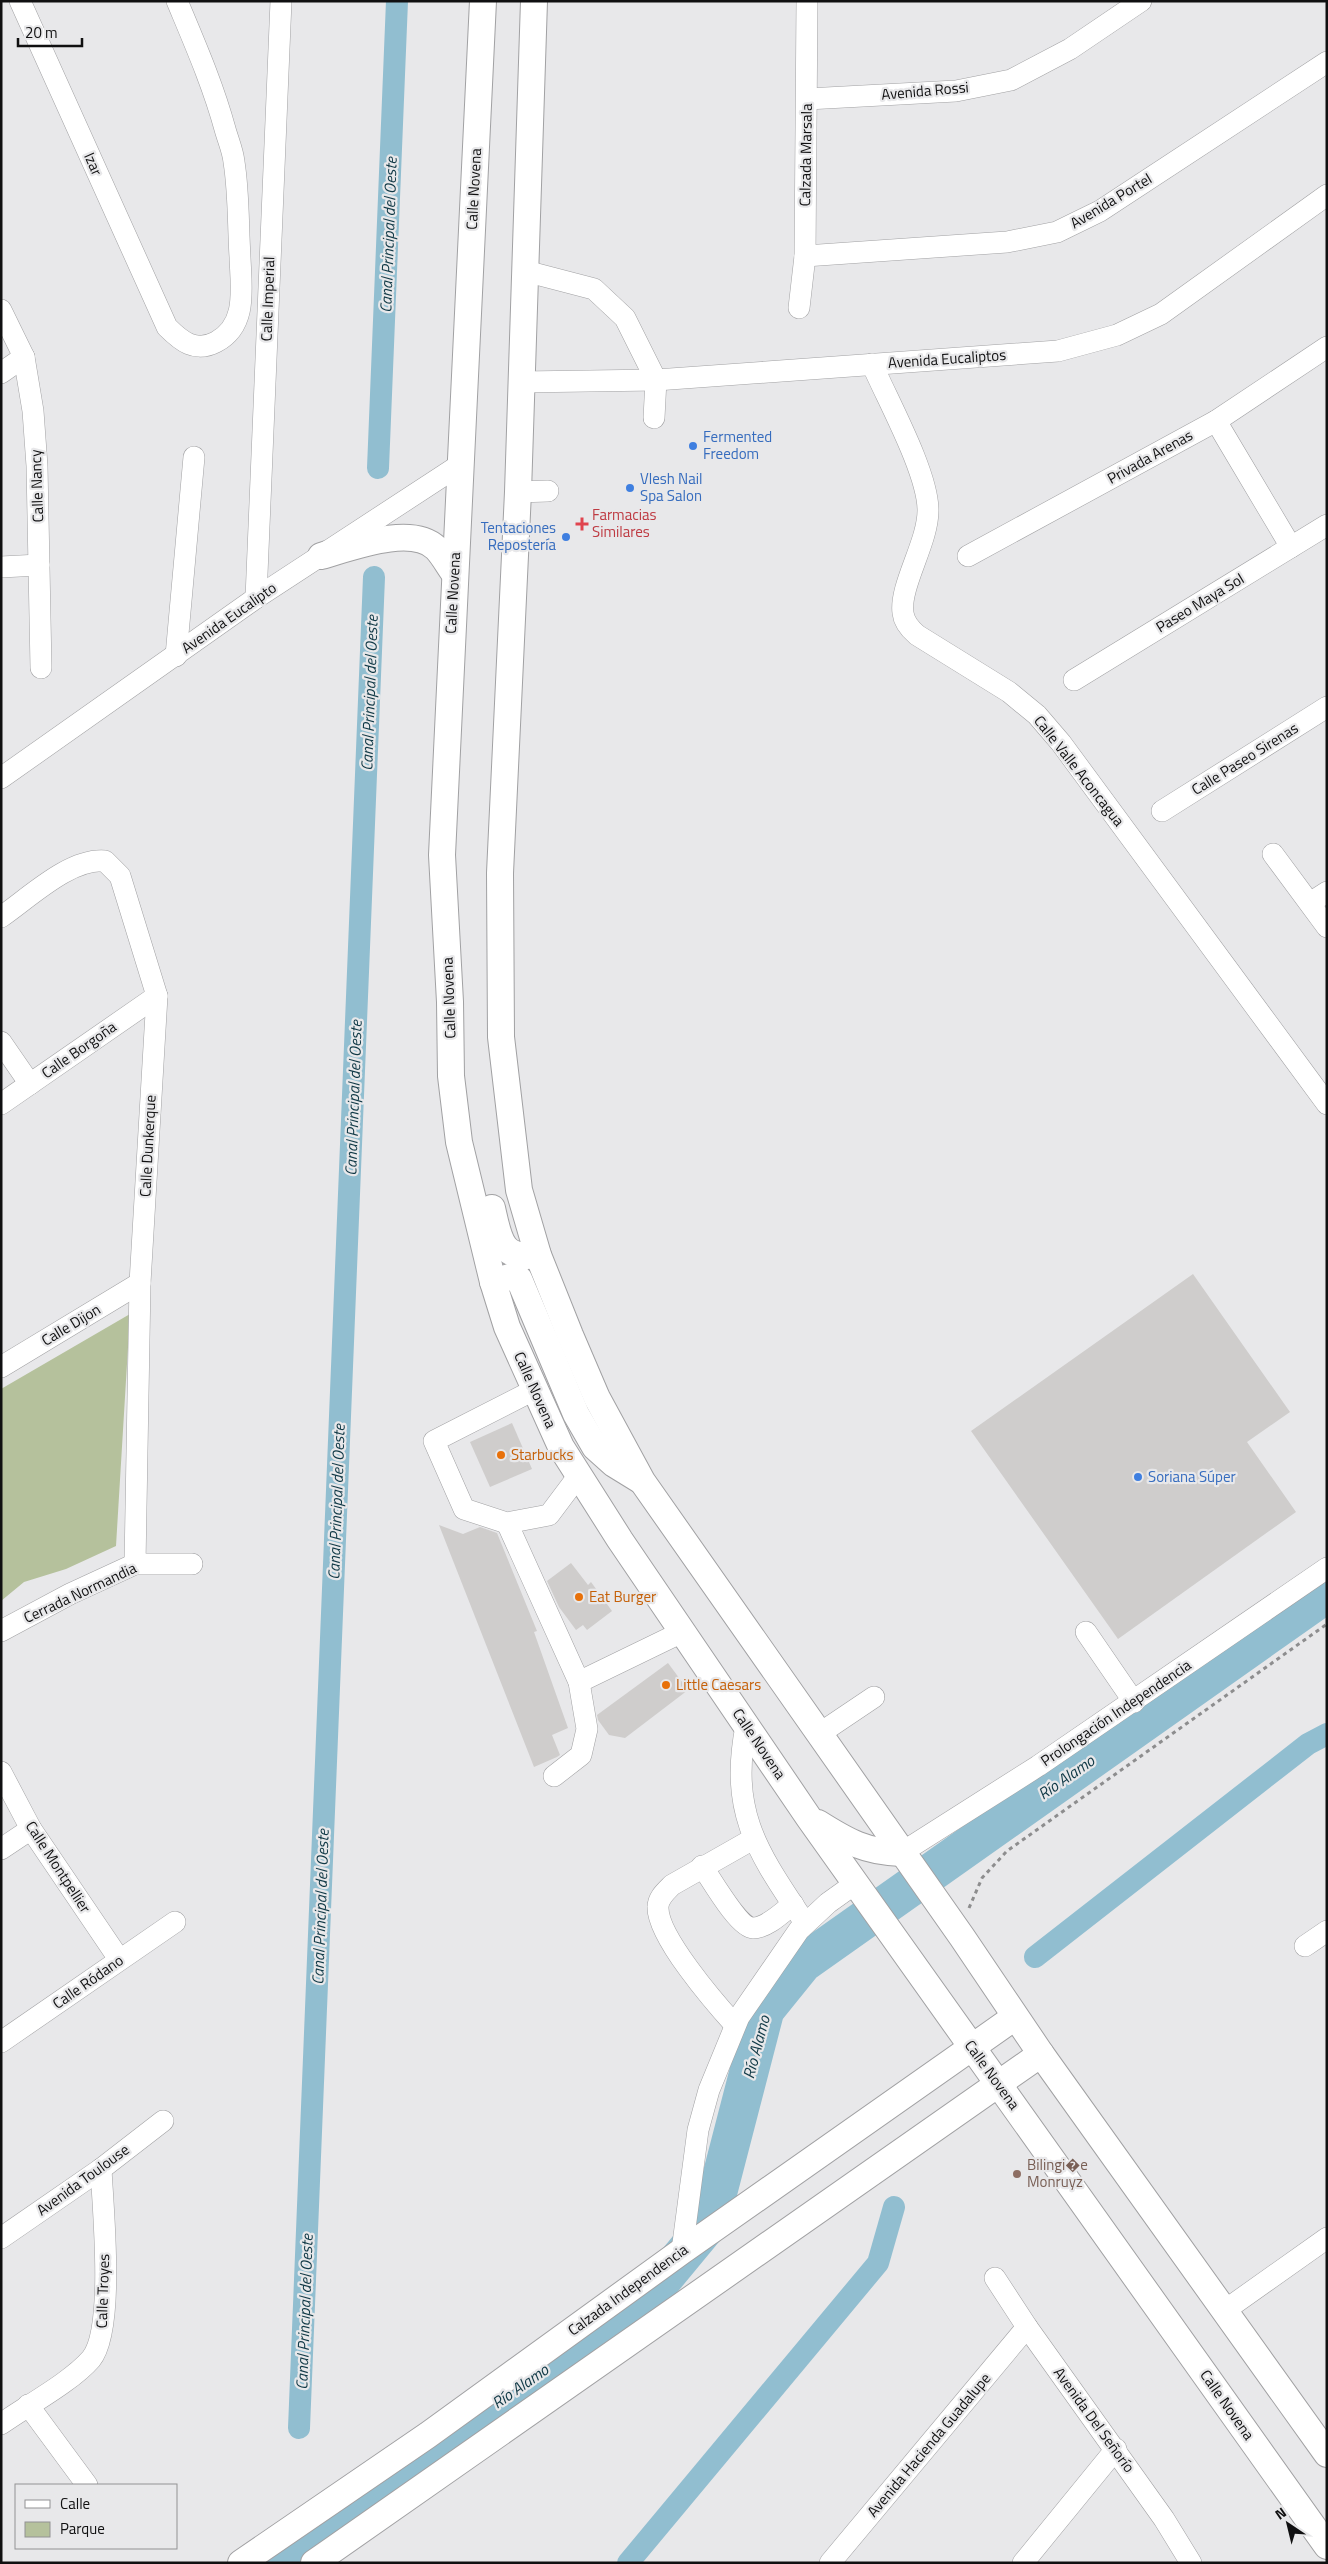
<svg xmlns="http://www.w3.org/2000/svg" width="1328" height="2564" viewBox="0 0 1328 2564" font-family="'Titillium Web',sans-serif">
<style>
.green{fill:#b5c19c}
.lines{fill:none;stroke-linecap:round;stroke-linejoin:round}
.canal{stroke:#91bed0;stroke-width:22}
.river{stroke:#91bed0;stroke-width:39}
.building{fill:#cfcdcc}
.minor-casing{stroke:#a1a1a3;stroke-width:22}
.major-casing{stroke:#a1a1a3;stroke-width:28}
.path{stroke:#8d8d8e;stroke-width:3;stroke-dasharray:4 4;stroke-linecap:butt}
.minor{stroke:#fff;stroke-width:21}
.major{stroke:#fff;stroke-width:26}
.shop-dot{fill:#3f7fe0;stroke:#e8e8ea;stroke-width:2}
.health-dot{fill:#e0444e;stroke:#e8e8ea;stroke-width:2}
.food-dot{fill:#e8710a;stroke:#e8e8ea;stroke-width:2}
.education-dot{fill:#8d6e63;stroke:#e8e8ea;stroke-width:2}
.labels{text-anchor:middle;stroke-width:4.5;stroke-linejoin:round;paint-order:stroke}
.street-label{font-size:15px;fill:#101011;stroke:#e8e8ea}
.shop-label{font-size:15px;fill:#366cbe;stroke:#e8e8ea;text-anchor:start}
.health-label{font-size:15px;fill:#be3a42;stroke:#e8e8ea;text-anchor:start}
.food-label{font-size:15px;fill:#c56008;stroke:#e8e8ea;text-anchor:start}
.education-label{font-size:15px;fill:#785e54;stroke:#e8e8ea;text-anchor:start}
.water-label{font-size:16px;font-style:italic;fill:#103946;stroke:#e8e8ea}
</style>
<rect width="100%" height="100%" fill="#e8e8ea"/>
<polygon class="green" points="130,1314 116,1546 66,1569 24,1582 1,1601 1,1389"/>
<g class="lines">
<g class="canal">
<polyline points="378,468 397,1"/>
<polyline points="1035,1957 1308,1744 1327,1734"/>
<polyline points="299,2428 374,577"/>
<polyline points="628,2563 878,2263 894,2207"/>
</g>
<polyline class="river" points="272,2563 584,2343 653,2291 710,2222 765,2010 803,1963 1327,1593"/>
</g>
<g class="building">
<polygon points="1193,1274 1290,1412 1247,1442 1296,1512 1118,1639 971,1431"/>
<polygon points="512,1423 532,1469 490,1487 470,1442"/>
<polygon points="439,1525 463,1534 480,1527 497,1533 537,1631 534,1632 568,1728 552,1735 560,1755 557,1757 534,1767"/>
<polygon points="571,1563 588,1585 591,1582 612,1611 587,1630 583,1625 576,1630 559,1607 547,1581"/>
<polygon points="668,1663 688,1690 625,1738 609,1735 598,1720 597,1715"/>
</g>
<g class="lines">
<g class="minor-casing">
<g id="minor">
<path d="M20 1 167 327C181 341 195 353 216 342 248 325 241 288 240 257 238 226 239 193 234 162 233 151 228 140 225 129 213 85 195 44 177 1"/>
<polyline points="807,99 956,91 1011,80 1070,49 1141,1"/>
<polyline points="805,256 1007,242 1057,232 1100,211 1327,62"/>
<polyline points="525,271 594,289 625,318 656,380 654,418"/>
<polyline points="799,308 805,256 807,1"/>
<polyline points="1,310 24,357 33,411 37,466 41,668"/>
<path d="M872 364C888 401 927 471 928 509 929 541 899 586 903 613 904 622 910 629 917 635L1009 692 1037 715 1061 743 1327 1104"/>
<polyline points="1,373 24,357"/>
<polyline points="522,382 656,380 1058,351 1117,335 1161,314 1327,195"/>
<polyline points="1216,421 1291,547"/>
<polyline points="518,492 548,491"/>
<polyline points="968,556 1216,421 1327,347"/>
<polyline points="1,567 39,565"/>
<polyline points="256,598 281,1"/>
<polyline points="176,656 194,457"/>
<polyline points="1074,680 1327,525"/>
<polyline points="1,778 256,598 461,464"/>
<polyline points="1162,811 1327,707"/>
<polyline points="1273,854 1327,927"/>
<polyline points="1310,903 1327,892"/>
<path d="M1 917C30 897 70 858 105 861L120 876 157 996 140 1283 135 1564"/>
<polyline points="1,1042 30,1084"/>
<polyline points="1,1104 157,996"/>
<polyline points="1,1367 140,1283"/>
<polyline points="534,1390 434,1441 464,1509 507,1523 549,1515 579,1475"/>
<polyline points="507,1523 579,1682 587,1729 581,1755 554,1776"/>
<polyline points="1,1631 70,1594 135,1564 192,1564"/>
<polyline points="1086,1632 1134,1702"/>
<polyline points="579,1682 682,1632"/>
<path d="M746 1726C729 1814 758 1852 805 1923"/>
<polyline points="819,1734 874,1697"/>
<polyline points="1,1772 31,1829 119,1959"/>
<polyline points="1,1849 31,1829"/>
<polyline points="901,1853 1038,1766 1327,1568"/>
<path d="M702 1866C711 1879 739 1928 753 1928 767 1928 783 1912 793 1904"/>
<polyline points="1305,1946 1327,1931"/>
<path d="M735 2025C715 2003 657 1936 658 1907 658 1898 665 1892 672 1885L753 1839"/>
<polyline points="1,2042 175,1922"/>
<polyline points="1,2238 101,2169 163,2121"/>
<polyline points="682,2251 698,2130 709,2090 739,2017 799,1930 828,1903 856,1883"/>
<polyline points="995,2278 1027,2327 1164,2519 1191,2563"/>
<polyline points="1224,2311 1327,2238"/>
<polyline points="28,2405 87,2485"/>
<path d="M1 2424C28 2405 71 2382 91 2359 115 2330 103 2209 101 2169"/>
<polyline points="830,2563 1027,2327"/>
<polyline points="1023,2563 1116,2449"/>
</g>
</g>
<g class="major-casing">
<g id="major">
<polyline points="483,1 442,855 450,1002 451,1076 459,1142 493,1282 507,1327 561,1447 620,1540 809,1818 1327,2546"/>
<polyline points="534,1 518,492 500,873 501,1037 519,1190 538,1255 570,1335 597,1398 642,1481 962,1937 1041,2054 1327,2454"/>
<path d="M321 556C350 548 411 524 436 548 443 555 448 565 454 573"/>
<path d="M492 1208C499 1239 501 1261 538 1255"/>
<polyline points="493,1282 513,1276 519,1279 576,1414 595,1447 614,1464 640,1480"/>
<path d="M818 1823C848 1842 866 1852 901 1853"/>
<polyline points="241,2563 428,2435 682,2251 1015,2017"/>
<polyline points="314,2563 1041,2054"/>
</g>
</g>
<polyline class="path" points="969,1908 982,1878 1007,1851 1327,1624"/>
<use href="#minor" class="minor"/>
<use href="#major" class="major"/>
</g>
<g class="shop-dot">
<circle cx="693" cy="446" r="5"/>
<circle cx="630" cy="488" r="5"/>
<circle cx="566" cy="537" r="5"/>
<circle cx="1138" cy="1477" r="5"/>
</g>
<path class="health-dot" d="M579.5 516.5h5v5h5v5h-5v5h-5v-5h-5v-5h5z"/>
<g class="food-dot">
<circle cx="501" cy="1455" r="5"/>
<circle cx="579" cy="1597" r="5"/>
<circle cx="666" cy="1685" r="5"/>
</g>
<circle class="education-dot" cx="1017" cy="2174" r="5"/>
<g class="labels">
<g class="street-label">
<text transform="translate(925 91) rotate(-5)" y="5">Avenida Rossi</text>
<text transform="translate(806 155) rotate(-89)" y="5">Calzada Marsala</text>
<text transform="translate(93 164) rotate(66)" y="5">Izar</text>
<text transform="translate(474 189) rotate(-87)" y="5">Calle Novena</text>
<text transform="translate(1111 201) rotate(-31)" y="5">Avenida Portel</text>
<text transform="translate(268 299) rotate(-88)" y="5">Calle Imperial</text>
<text transform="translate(947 359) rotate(-4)" y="5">Avenida Eucaliptos</text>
<text transform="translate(1150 457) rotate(-29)" y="5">Privada Arenas</text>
<text transform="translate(37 486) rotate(-92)" y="5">Calle Nancy</text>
<text transform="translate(453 593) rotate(-87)" y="5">Calle Novena</text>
<text transform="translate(1200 603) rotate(-31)" y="5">Paseo Maya Sol</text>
<text transform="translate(229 618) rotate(-35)" y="5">Avenida Eucalipto</text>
<text transform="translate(1245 759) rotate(-32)" y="5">Calle Paseo Sirenas</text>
<text transform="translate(1079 771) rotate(52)" y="5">Calle Valle Aconcagua</text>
<text transform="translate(449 998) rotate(-92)" y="5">Calle Novena</text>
<text transform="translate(79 1050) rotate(-35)" y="5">Calle Borgoña</text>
<text transform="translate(148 1146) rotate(-87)" y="5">Calle Dunkerque</text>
<text transform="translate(71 1325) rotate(-31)" y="5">Calle Dijon</text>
<text transform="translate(535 1390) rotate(66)" y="5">Calle Novena</text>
<text transform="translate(80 1593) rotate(-25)" y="5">Cerrada Normandia</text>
<text transform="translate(1116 1713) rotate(-34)" y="5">Prolongación Independencia</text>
<text transform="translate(759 1744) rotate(56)" y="5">Calle Novena</text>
<text transform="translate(58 1867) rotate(57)" y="5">Calle Montpellier</text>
<text transform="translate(88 1982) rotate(-35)" y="5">Calle Ródano</text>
<text transform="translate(992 2075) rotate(54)" y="5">Calle Novena</text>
<text transform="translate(83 2180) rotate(-36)" y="5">Avenida Toulouse</text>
<text transform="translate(628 2290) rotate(-36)" y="5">Calzada Independencia</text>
<text transform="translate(103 2291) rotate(-88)" y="5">Calle Troyes</text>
<text transform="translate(1227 2405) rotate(55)" y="5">Calle Novena</text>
<text transform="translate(1094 2420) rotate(54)" y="5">Avenida Del Señorío</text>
<text transform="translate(929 2445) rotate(-50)" y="5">Avenida Hacienda Guadalupe</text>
</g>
<g class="shop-label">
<text x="703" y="442">Fermented<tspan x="703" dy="17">Freedom</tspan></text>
<text x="640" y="484">Vlesh Nail<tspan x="640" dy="17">Spa Salon</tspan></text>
<text x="556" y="533" text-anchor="end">Tentaciones<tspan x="556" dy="17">Repostería</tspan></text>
<text x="1148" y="1482">Soriana Súper</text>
</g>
<g class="health-label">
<text x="592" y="520">Farmacias<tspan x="592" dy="17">Similares</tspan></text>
</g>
<g class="food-label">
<text x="511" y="1460">Starbucks</text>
<text x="589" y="1602">Eat Burger</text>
<text x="676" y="1690">Little Caesars</text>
</g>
<g class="education-label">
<text x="1027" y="2170">Bilingi�e<tspan x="1027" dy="17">Monruyz</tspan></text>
</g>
<g class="water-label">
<text transform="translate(388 235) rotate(-88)" y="6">Canal Principal del Oeste</text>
<text transform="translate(369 693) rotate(-88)" y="6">Canal Principal del Oeste</text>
<text transform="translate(353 1098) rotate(-88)" y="6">Canal Principal del Oeste</text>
<text transform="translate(336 1502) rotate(-88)" y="6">Canal Principal del Oeste</text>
<text transform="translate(1066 1777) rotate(-35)" y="6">Río Alamo</text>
<text transform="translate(320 1907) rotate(-88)" y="6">Canal Principal del Oeste</text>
<text transform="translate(756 2047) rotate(-75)" y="6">Río Alamo</text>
<text transform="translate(304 2312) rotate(-88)" y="6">Canal Principal del Oeste</text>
<text transform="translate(520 2386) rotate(-35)" y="6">Río Alamo</text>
</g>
</g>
<rect width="1328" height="2564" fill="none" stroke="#101011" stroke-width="5"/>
<rect x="15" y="2484" width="162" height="65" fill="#e8e8ea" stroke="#929293"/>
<rect x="25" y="2500" width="25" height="8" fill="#ffffff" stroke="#929293"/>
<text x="60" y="2509" font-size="15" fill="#101011">Calle</text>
<rect x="25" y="2522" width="25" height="15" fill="#b5c19c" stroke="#929293"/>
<text x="60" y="2534" font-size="15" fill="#101011">Parque</text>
<g transform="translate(1288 2524) rotate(325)" stroke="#e8e8ea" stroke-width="4" paint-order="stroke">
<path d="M0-4L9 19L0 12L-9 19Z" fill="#101011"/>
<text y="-8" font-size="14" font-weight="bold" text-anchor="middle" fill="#101011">N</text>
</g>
<path d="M18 38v8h64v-8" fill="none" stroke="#101011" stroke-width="2.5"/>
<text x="25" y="38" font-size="15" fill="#101011" stroke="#e8e8ea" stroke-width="4" paint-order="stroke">20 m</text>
</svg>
